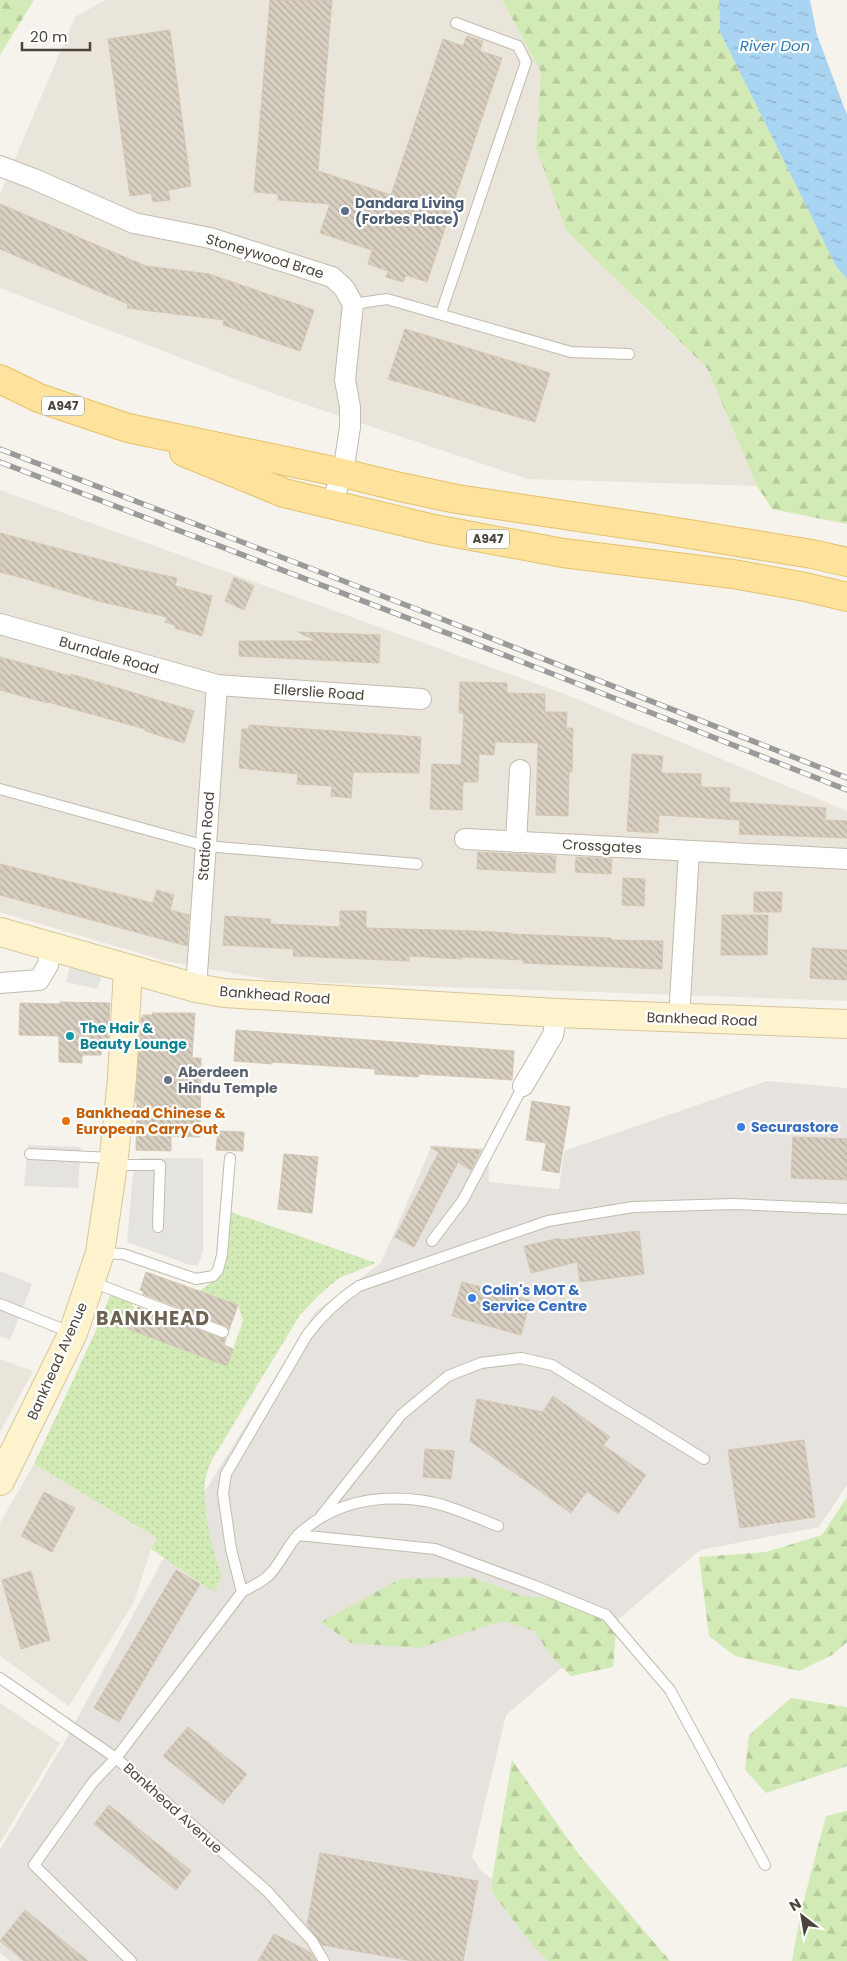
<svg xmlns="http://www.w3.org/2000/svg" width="847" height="1961" viewBox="0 0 847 1961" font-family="Poppins,sans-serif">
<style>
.residential{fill:#eae5da}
.industrial{fill:#e6e2dd}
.grass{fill:url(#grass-dots)}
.forest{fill:url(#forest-firs)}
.parking{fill:#e5e3e0}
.water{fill:url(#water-ripples)}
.building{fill:url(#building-back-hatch);stroke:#d3c7b4}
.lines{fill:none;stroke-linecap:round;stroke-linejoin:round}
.lane-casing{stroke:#c2bbae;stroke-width:12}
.street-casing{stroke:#c2bbae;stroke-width:22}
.secondary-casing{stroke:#d6c79b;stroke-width:30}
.primary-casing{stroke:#e6c16a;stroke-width:30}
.lane{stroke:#fff;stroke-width:10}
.street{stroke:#fff;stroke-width:20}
.secondary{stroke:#fff3cd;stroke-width:28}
.primary{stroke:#ffe39c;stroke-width:28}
.rail-casing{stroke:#9a9a9a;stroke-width:5.5}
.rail{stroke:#fff;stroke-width:4;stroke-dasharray:11;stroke-linecap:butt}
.service-dot{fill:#5c6f8a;stroke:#fff;stroke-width:2}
.culture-dot{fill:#0f9aa8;stroke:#fff;stroke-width:2}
.worship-dot{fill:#6b7280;stroke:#fff;stroke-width:2}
.food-dot{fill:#e8710a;stroke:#fff;stroke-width:2}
.shop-dot{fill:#3f7fe0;stroke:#fff;stroke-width:2}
.labels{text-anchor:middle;stroke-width:4.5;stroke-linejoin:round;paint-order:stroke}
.shield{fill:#fff;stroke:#817c74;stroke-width:1}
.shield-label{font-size:12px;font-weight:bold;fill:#4b4439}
.service-label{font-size:14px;font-weight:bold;fill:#4e5e75;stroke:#fff;text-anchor:start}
.street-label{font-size:14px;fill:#4b4439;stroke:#fff}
.culture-label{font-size:14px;font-weight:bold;fill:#0d838f;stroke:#fff;text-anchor:start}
.worship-label{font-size:14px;font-weight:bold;fill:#5b616d;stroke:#fff;text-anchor:start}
.food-label{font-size:14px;font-weight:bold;fill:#c56008;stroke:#fff;text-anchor:start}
.shop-label{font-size:14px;font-weight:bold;fill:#366cbe;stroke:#fff;text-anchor:start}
.water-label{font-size:15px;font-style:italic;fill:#2e7ab2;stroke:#fff}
.district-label{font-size:19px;font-weight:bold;letter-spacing:1px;fill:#6e6250;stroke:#fff}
</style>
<defs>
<pattern id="grass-dots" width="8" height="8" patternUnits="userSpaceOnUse" patternTransform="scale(1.25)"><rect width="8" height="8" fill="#d2eab5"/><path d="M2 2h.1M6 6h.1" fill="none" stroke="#b6ca9c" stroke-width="1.8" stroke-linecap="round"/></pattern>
<pattern id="forest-firs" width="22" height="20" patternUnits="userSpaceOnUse" patternTransform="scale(1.25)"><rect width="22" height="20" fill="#d2eab5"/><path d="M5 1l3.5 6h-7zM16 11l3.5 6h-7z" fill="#b6ca9c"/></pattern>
<pattern id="water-ripples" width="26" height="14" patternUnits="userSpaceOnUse" patternTransform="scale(1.25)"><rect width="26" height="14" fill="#a9d4f2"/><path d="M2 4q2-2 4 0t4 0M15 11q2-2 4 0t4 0" fill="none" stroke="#8caec5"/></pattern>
<pattern id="building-back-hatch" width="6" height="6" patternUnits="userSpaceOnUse" patternTransform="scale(1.25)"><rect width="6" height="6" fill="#d8cfc1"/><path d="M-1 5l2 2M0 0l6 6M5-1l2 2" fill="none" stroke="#b1aa9e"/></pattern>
</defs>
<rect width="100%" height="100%" fill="#f6f3ec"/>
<g class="residential">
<polygon points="105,0 502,0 541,72 536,147 637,301 707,368 757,486 528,479 274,394 0,288 0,194 75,17"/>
<polygon points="0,490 562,693 847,811 847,1001 277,981 166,961 0,912"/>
<polygon points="0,1359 33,1371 0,1432"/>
<polygon points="34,1464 157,1538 151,1549 134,1602 69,1706 0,1656 0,1523"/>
<polygon points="0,1703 60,1743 0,1843"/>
</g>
<polygon class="industrial" points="767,1081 847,1088 847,1485 819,1527 700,1550 506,1715 472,1857 481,1871 492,1879 492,1892 528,1940 548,1961 10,1961 0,1953 0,1850 63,1745 161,1563 315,1312 381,1263 432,1145 488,1149 489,1182 559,1189 564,1151"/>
<path class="grass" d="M231 1212 376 1263 339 1278 319 1295 300 1315 213 1458C211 1463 208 1468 207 1472 199 1498 212 1551 222 1576L214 1592 151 1549 157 1538 34 1464 98 1326 110 1296 114 1294 130 1300 136 1312 227 1366 243 1321 238 1305 200 1291 222 1274 226 1261Z"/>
<g class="forest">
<polygon points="0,0 34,0 0,55"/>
<polygon points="502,0 719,0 720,32 836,266 847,279 847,524 772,509 757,486 707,368 566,230 536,147 541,72"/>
<polygon points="847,1497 847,1642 832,1655 799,1671 735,1656 709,1636 699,1557 766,1552 822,1535"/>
<polygon points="471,1577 523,1596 581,1601 616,1632 613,1667 571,1676 554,1659 534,1631 503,1621 419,1648 351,1643 321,1622 400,1579"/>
<polygon points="791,1698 847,1707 847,1766 766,1793 745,1770 749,1735"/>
<polygon points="512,1760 580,1856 670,1961 548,1961 528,1940 492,1892 492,1879"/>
<polygon points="847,1811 847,1961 792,1961 801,1911 826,1816"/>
</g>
<g class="parking">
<polygon points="73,953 107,963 97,989 66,982"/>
<polygon points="28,1145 81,1147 78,1188 24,1186"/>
<polygon points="141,1158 203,1158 203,1251 198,1266 187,1264 127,1242 133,1174"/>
<polygon points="0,1271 32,1284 10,1340 0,1336"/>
</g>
<polygon class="water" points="719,0 810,0 817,35 847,115 847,279 836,266 720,32"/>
<g class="building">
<polygon points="270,0 332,0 318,171 391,195 443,39 463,46 467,36 483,41 480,51 502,58 427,282 406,275 403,282 386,277 388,271 368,264 372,250 320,233 330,204 278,200 278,194 254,192"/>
<polygon points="170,30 191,186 168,190 170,200 153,202 151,193 130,196 108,39"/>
<polygon points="0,204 146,266 209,274 314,310 300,351 223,325 224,320 127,308 128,304 0,249"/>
<polygon points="405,329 550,373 535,422 388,379"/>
<polygon points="0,533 135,569 177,578 175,586 212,596 202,636 175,628 175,625 165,622 167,617 98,601 30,580 0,572"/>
<polygon points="234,577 254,586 244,610 225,601"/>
<polygon points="298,632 380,635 379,663 239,656 239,641 316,641"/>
<polygon points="0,657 70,676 71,674 194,711 184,743 145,731 145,729 48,702 47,703 0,690"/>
<polygon points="460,682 507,683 507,693 545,694 545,712 567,712 566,728 573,728 572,772 569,772 568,816 536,815 538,743 495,742 494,755 479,754 478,782 463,782 462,810 430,809 432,764 461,765 464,713 459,713"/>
<polygon points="249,725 421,737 419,773 353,772 351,798 331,796 332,786 297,784 298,774 239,768 242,729 249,729"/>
<polygon points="632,754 663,756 661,773 701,774 701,787 730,788 729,802 826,808 825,820 847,821 847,838 739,834 740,820 659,815 658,833 627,831"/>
<polygon points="478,852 556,856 555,873 477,869"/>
<polygon points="576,857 612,859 611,874 575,872"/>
<polygon points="0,864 153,903 157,890 174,895 170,910 189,915 187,946 0,895"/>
<polygon points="623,878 645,879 644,906 622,905"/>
<polygon points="754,892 782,892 781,912 754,912"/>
<polygon points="340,911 366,911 366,928 476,931 511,933 511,934 611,938 611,940 663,941 662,969 523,963 523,960 462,957 462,959 409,956 409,961 293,956 294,949 223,945 225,916 271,919 270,924 340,927"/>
<polygon points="722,915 768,915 767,955 721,955"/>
<polygon points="812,948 847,950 847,980 810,978"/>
<polygon points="60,1002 110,1003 108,1043 101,1043 101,1055 82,1055 82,1063 59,1062 59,1036 19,1035 20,1003 60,1004"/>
<polygon points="152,1013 195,1013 192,1058 201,1058 200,1137 171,1136 171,1151 136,1150 137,1102 135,1102 141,1019 143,1015 153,1015"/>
<polygon points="236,1030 514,1051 512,1080 419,1074 418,1077 375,1074 375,1069 272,1062 272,1064 234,1061"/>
<polygon points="532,1101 570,1107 559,1173 542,1170 546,1143 526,1140"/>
<polygon points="218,1131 244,1132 243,1151 216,1150"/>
<polygon points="793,1137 847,1139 847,1180 791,1178"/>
<polygon points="430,1147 481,1150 471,1170 458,1162 414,1247 395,1237 439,1152"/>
<polygon points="284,1154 318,1157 312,1213 278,1209"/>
<polygon points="639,1231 644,1274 580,1282 577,1262 531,1273 524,1246 560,1238 560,1240"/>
<polygon points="146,1272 238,1305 229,1330 225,1326 143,1294 144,1292 140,1290"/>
<polygon points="462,1282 530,1300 521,1335 452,1316"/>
<polygon points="138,1307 221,1338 226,1338 224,1345 233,1349 227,1366 129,1329"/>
<polygon points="553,1396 610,1437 603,1445 646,1475 618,1514 587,1491 571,1513 470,1441 477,1399 543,1412"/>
<polygon points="804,1440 815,1517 740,1528 728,1450"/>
<polygon points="425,1449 454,1451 451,1479 423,1477"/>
<polygon points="44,1492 75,1508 52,1552 21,1536"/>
<polygon points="176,1570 200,1584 119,1722 94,1708"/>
<polygon points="31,1571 50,1640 21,1649 2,1580"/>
<polygon points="188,1727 247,1774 223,1804 163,1756"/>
<polygon points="109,1805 191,1871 176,1890 94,1824"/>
<polygon points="320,1853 478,1881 463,1961 413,1961 322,1945 307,1925"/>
<polygon points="25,1910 88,1961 24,1961 0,1941"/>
<polygon points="274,1934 310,1952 316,1961 258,1961"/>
</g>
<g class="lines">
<g class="lane-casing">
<g id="lane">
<polyline points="353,304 387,299 571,352 629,354"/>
<polyline points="441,313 526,62 518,46 456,23"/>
<polyline points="0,789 206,846 417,864"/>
<polyline points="30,1154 112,1158"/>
<polyline points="114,1165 160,1165 158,1227"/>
<polyline points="432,1241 463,1200 523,1086"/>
<polyline points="101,1253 123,1254 196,1279 213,1276 218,1270 222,1255 230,1158"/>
<polyline points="92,1282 223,1332"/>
<polyline points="0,1304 72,1333"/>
<polyline points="321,1516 401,1415 448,1376 481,1363 521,1358 552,1365 704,1459"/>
<polyline points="298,1535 435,1549 535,1586 606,1615 670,1690 765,1865"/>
<path d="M242 1592C250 1587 261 1583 268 1576 281 1564 287 1545 300 1533 336 1501 379 1494 425 1501 450 1505 474 1517 498 1526"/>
<polyline points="0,1678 116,1758 267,1891 312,1941 324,1961"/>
<path d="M131 1961 34 1865 93 1782 116 1758 242 1592 231 1549 223 1493 226 1474 307 1335C322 1315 338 1300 359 1286L548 1221 633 1207 734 1204 847 1209"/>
</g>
</g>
<g class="street-casing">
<g id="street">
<polyline points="0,166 34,179 134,223 210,238 332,277 344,288 353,304 345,380 350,407 350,427 343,473 330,506"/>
<polyline points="0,624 217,685 421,699"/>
<polyline points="465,839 847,859"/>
<polyline points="516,842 520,770"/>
<polyline points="0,983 39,980 48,965 51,947"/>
<polyline points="196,988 217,685"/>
<polyline points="679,1018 689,851"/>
<polyline points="523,1086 553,1035 557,1013"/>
</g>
</g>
<g class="secondary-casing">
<g id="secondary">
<polyline points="0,932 196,988 224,993 557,1013 847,1024"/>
<polyline points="0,1481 73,1333 100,1253 113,1165 122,1079 128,969"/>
</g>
</g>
<g class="primary-casing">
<g id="primary">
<polyline points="0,379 39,398 128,428 343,473 400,487 457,499 652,528 812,554 847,562"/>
<polyline points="184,452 284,493 434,529 563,553 733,574 805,587 847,597"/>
</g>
</g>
<use href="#lane" class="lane"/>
<use href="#street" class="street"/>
<use href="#secondary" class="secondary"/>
<use href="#primary" class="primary"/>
<g class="rail-casing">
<g id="rail">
<polyline points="0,449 424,612 847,778"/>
<polyline points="0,462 512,658 847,790"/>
</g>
</g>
<use href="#rail" class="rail"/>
</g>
<circle class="service-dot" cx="345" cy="211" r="5"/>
<circle class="culture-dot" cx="70" cy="1036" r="5"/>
<circle class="worship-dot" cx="168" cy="1080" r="5"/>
<circle class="food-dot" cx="66" cy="1121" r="5"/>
<g class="shop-dot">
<circle cx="741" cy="1127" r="5"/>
<circle cx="472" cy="1298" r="5"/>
</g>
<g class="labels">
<g class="shield">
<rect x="42" y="396.5" width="42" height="19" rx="4"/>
<rect x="467" y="529.5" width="42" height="19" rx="4"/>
</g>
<g class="shield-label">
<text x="63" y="410">A947</text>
<text x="488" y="543">A947</text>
</g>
<g class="service-label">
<text x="355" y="208">Dandara Living<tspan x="355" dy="16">(Forbes Place)</tspan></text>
</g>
<g class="street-label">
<text transform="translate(265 256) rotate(17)" y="5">Stoneywood Brae</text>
<text transform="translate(109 655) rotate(16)" y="5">Burndale Road</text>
<text transform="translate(319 692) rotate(4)" y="5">Ellerslie Road</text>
<text transform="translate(206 836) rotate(-86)" y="5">Station Road</text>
<text transform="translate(602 846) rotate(3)" y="5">Crossgates</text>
<text transform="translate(275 995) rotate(4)" y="5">Bankhead Road</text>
<text transform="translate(702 1019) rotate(2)" y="5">Bankhead Road</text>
<text transform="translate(57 1361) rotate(-66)" y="5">Bankhead Avenue</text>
<text transform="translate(173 1808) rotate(42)" y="5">Bankhead Avenue</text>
</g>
<g class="culture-label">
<text x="80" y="1033">The Hair &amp;<tspan x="80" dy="16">Beauty Lounge</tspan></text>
</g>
<g class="worship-label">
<text x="178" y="1077">Aberdeen<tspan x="178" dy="16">Hindu Temple</tspan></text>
</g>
<g class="food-label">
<text x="76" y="1118">Bankhead Chinese &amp;<tspan x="76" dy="16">European Carry Out</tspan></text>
</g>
<g class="shop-label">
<text x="751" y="1132">Securastore</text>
<text x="482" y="1295">Colin's MOT &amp;<tspan x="482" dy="16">Service Centre</tspan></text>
</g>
<g class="water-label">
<text x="775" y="51">River Don</text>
</g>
<g class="district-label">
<text x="153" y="1325">BANKHEAD</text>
</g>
</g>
<g transform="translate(802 1916) rotate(329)" stroke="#ffffff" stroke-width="4" paint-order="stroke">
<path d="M0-4L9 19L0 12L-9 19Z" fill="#4b4439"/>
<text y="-8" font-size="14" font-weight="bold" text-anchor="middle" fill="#4b4439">N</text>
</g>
<path d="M22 42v8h68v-8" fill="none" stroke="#4b4439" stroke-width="2.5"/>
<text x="30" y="42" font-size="15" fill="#4b4439" stroke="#ffffff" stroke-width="4" paint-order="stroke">20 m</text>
</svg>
